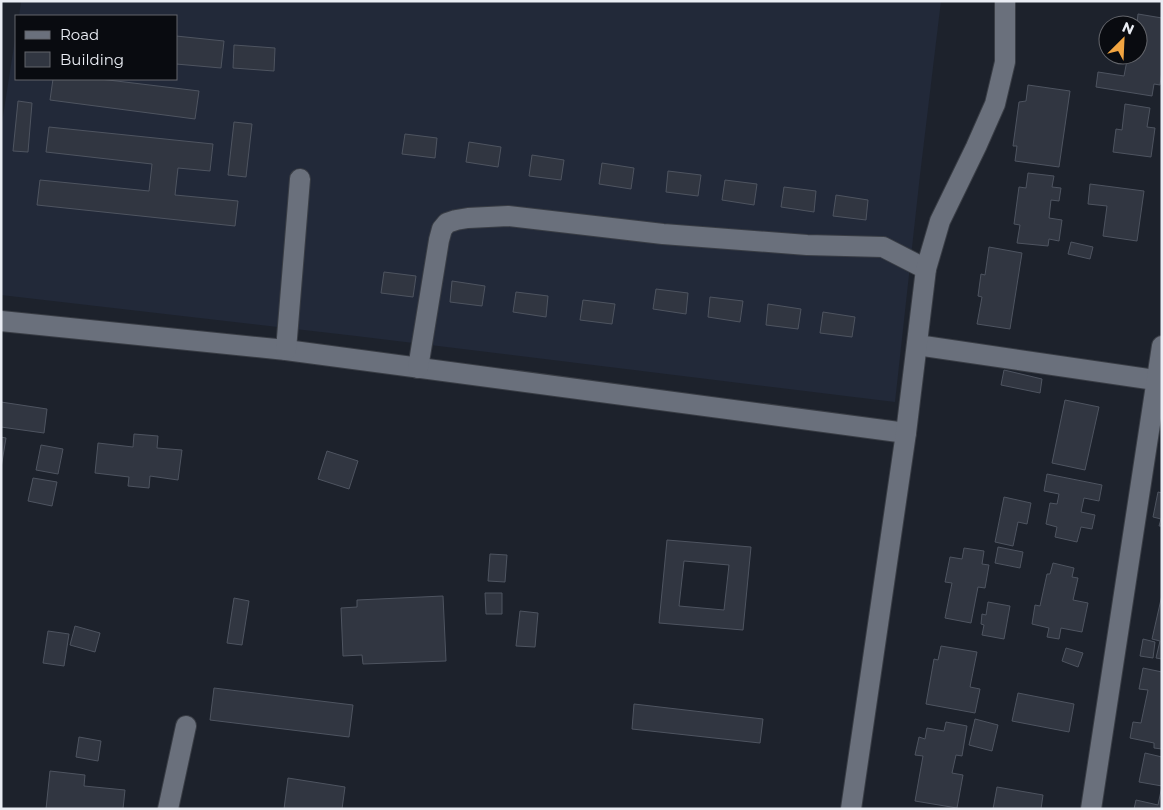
<svg xmlns="http://www.w3.org/2000/svg" width="1163" height="810" viewBox="0 0 1163 810" font-family="Montserrat,sans-serif">
<style>
.built{fill:#222939}
.building{fill:#313641;stroke:#4e5460;fill-rule:evenodd}
.lines{fill:none;stroke-linecap:round;stroke-linejoin:round}
.minor-casing{stroke:#393d45;stroke-width:22}
.minor{stroke:#6a707c;stroke-width:20}
</style>
<rect width="100%" height="100%" fill="#1d222c"/>
<polygon class="built" points="21,1 941,1 920,175 895,402 356,336 1,295 1,129 16,33 16,79 176,79 176,16 19,16"/>
<g class="building">
<polygon points="1138,14 1162,18 1162,71 1160,85 1154,84 1152,96 1096,87 1098,72 1124,76 1128,55 1126,55 1138,55 1138,25 1128,25 1128,23 1137,24"/>
<polygon points="176,36 224,41 221,68 176,64"/>
<polygon points="234,45 275,48 274,71 233,68"/>
<polygon points="53,79 100,79 199,91 195,119 50,100"/>
<polygon points="1028,85 1070,91 1059,167 1015,161 1017,146 1013,146 1019,102 1026,101"/>
<polygon points="18,101 32,103 28,152 13,151"/>
<polygon points="1125,104 1150,108 1147,127 1155,128 1151,157 1113,152 1116,129 1122,130"/>
<polygon points="234,122 252,124 246,177 228,175"/>
<polygon points="49,127 213,144 210,171 178,168 175,195 238,201 235,226 37,205 40,180 149,191 152,164 46,152"/>
<polygon points="405,134 437,138 435,158 402,154"/>
<polygon points="469,142 501,147 498,167 466,162"/>
<polygon points="532,155 564,160 561,180 529,176"/>
<polygon points="602,163 634,168 631,189 599,184"/>
<polygon points="668,171 701,175 698,196 666,192"/>
<polygon points="1028,173 1054,176 1052,187 1061,188 1059,201 1051,200 1049,218 1062,220 1059,241 1049,239 1048,246 1017,243 1020,225 1014,224 1019,187 1026,188"/>
<polygon points="725,180 757,184 754,205 722,200"/>
<polygon points="1090,184 1144,191 1137,241 1103,236 1107,206 1088,204"/>
<polygon points="784,187 816,191 814,212 781,207"/>
<polygon points="836,195 868,200 866,220 833,216"/>
<polygon points="1071,242 1093,247 1090,259 1068,254"/>
<polygon points="989,247 1022,253 1010,329 977,324 982,297 978,296 981,274 985,275"/>
<polygon points="384,272 416,276 413,297 381,293"/>
<polygon points="452,281 485,286 482,306 450,302"/>
<polygon points="656,289 688,293 686,314 653,309"/>
<polygon points="516,292 548,296 546,317 513,312"/>
<polygon points="710,297 743,301 740,322 708,317"/>
<polygon points="583,300 615,304 612,324 580,320"/>
<polygon points="768,304 801,309 798,329 766,325"/>
<polygon points="823,312 855,317 852,337 820,333"/>
<polygon points="1004,370 1042,379 1040,393 1001,385"/>
<polygon points="1065,400 1099,407 1085,470 1052,463"/>
<polygon points="1,402 47,409 44,433 1,427"/>
<polygon points="134,434 158,436 157,448 182,450 178,480 150,476 149,488 128,486 129,477 95,473 98,443 133,447"/>
<polygon points="1,437 6,438 1,468"/>
<polygon points="41,445 63,449 58,474 36,470"/>
<polygon points="327,451 358,461 349,489 318,479"/>
<polygon points="1047,474 1102,485 1099,501 1084,498 1081,512 1095,515 1092,529 1081,527 1077,542 1055,537 1057,527 1046,524 1050,503 1057,504 1059,494 1044,491"/>
<polygon points="33,478 57,482 52,506 28,501"/>
<polygon points="1158,492 1162,493 1162,526 1159,526 1161,519 1153,517"/>
<polygon points="1004,497 1031,503 1027,524 1018,522 1013,546 995,542"/>
<path d="M667 540 751 547 743 630 659 623ZM684 561 729 565 724 610 679 606Z"/>
<polygon points="998,547 1023,552 1020,568 995,563"/>
<polygon points="964,548 984,551 982,564 989,565 985,588 978,587 971,623 945,618 952,583 945,582 950,557 962,559"/>
<polygon points="490,554 507,555 505,582 488,581"/>
<polygon points="1053,563 1074,568 1072,577 1078,578 1073,600 1088,603 1082,632 1061,628 1059,639 1047,637 1049,628 1032,624 1035,605 1040,606 1047,574 1050,574"/>
<polygon points="485,593 502,593 502,614 486,614"/>
<polygon points="1162,595 1162,659 1156,658 1160,641 1152,639"/>
<polygon points="443,596 446,661 363,664 362,655 343,656 341,608 357,607 357,600"/>
<polygon points="234,598 249,601 242,645 227,643"/>
<polygon points="988,602 1010,606 1004,639 982,635 984,625 981,624 982,614 986,615"/>
<polygon points="520,611 538,613 535,647 516,646"/>
<polygon points="75,626 100,633 95,652 70,645"/>
<polygon points="48,631 69,634 64,666 43,663"/>
<polygon points="1143,639 1155,642 1153,658 1140,656"/>
<polygon points="941,646 977,652 970,687 980,689 975,713 926,704 934,659 938,660"/>
<polygon points="1066,648 1083,653 1078,667 1062,661"/>
<polygon points="1143,668 1162,672 1162,749 1154,748 1154,743 1130,738 1133,722 1141,723 1148,690 1139,689"/>
<polygon points="214,688 353,705 349,737 210,720"/>
<polygon points="1018,693 1074,704 1069,732 1012,721"/>
<polygon points="634,704 763,719 760,743 632,729"/>
<polygon points="975,719 998,725 992,751 969,745"/>
<polygon points="946,722 967,726 962,756 956,755 952,773 963,775 957,808 915,801 923,756 915,755 919,737 925,739 927,728 944,731"/>
<polygon points="79,737 101,741 98,761 76,757"/>
<polygon points="1145,753 1162,757 1162,786 1139,782"/>
<polygon points="50,771 85,775 84,786 125,790 123,809 46,809"/>
<polygon points="288,778 345,787 342,809 284,809"/>
<polygon points="1162,786 1162,809 1134,809 1136,800 1158,805"/>
<polygon points="997,787 1043,795 1041,809 993,809"/>
</g>
<g class="lines">
<g class="minor-casing">
<g id="minor">
<polyline points="1,321 286,350 906,433"/>
<polyline points="917,345 1162,381"/>
<polyline points="286,350 300,179"/>
<polyline points="418,368 439,240 442,229 447,223 456,220 468,218 508,216 663,234 807,245 883,247 926,269"/>
<polyline points="168,809 186,726"/>
<polyline points="851,809 906,433 926,269 940,221 976,147 995,104 1005,62 1005,1"/>
<polyline points="1091,809 1162,346"/>
</g>
</g>
<use href="#minor" class="minor"/>
</g>
<rect width="1163" height="810" fill="none" stroke="#eaedf4" stroke-width="5"/>
<rect x="15" y="15" width="162" height="65" fill="#090b10" stroke="#63656b"/>
<rect x="25" y="31" width="25" height="8" fill="#6a707c" stroke="#63656b"/>
<text x="60" y="40" font-size="15" fill="#eaedf4">Road</text>
<rect x="25" y="52" width="25" height="15" fill="#313641" stroke="#63656b"/>
<text x="60" y="65" font-size="15" fill="#eaedf4">Building</text>
<g transform="translate(1123 40) rotate(24)"><circle r="24" fill="#090b10" stroke="#63656b"/>
<path d="M0-4L9 19L0 12L-9 19Z" fill="#f2a541"/>
<text y="-8" font-size="14" font-weight="bold" text-anchor="middle" fill="#eaedf4">N</text>
</g>
</svg>
